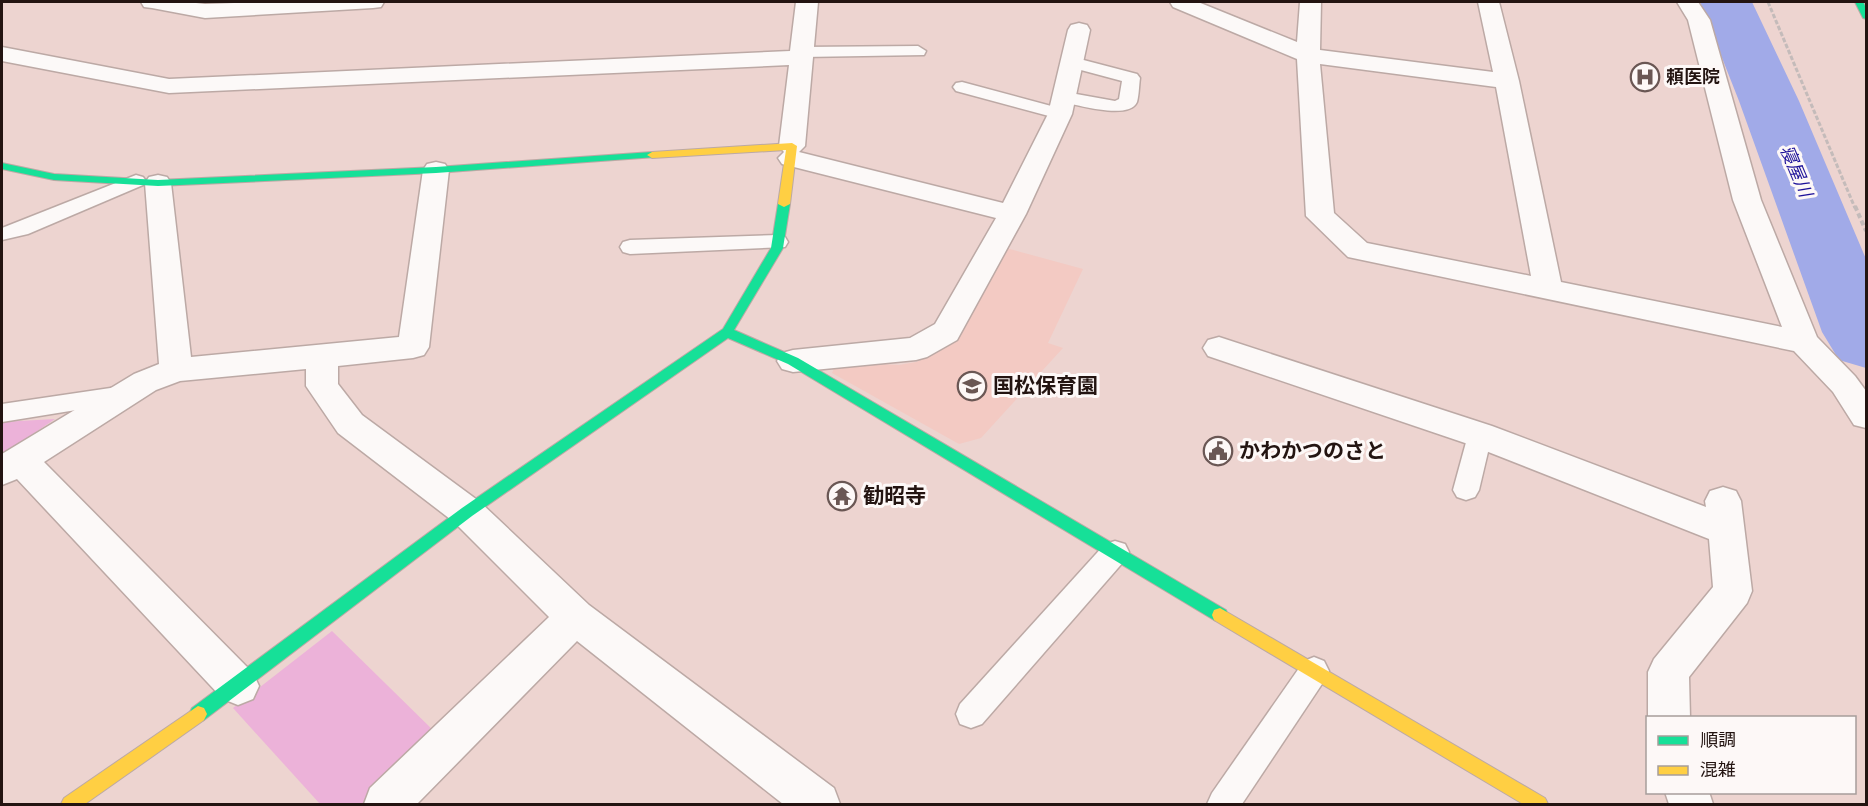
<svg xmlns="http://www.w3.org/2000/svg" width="1868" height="806" viewBox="0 0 1868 806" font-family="Raleway,'Noto Sans JP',sans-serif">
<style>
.built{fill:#f3cac3}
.green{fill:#ecb2d9}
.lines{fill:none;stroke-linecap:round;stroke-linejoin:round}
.river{fill:#a1aae8;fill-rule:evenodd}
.lane-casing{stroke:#bca9a5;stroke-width:3}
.street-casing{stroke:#bca9a5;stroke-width:3}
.fast-casing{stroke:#bca9a5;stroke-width:2}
.slow-casing{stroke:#bca9a5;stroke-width:2}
.path-far1{stroke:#c4bbba;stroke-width:3;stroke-dasharray:4.5 2;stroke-linecap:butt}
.path{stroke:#c4bbba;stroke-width:4;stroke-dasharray:5 3;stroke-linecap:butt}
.lane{fill:#fcf9f8;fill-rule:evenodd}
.street{fill:#fcf9f8;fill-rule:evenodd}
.fast{fill:#16e098;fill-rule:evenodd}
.slow{fill:#ffcf43;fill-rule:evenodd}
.labels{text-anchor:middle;stroke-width:6;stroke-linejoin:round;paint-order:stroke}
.far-poi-label{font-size:18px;font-weight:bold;fill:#231411;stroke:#fdf8f7;text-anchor:start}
.far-water-label{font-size:18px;font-style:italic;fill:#1d1199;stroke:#fdf8f7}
.poi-label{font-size:21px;font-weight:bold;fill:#231411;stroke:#fdf8f7;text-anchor:start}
</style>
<rect width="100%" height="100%" fill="#edd4d0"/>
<polygon class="built" points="1006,248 1083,269 1048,343 1063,348 981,438 959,444 832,373 837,362 899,365 916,362 937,352 968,320"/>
<g class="green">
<polygon points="55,419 2,455 2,422"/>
<polygon points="332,631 440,737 363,804 320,804 233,708"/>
</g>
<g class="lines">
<polygon class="river" points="1700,2 1752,2 1799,101 1866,259 1866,368 1839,360 1822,332 1739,101"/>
<g class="lane-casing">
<g id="lane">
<polygon points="918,46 926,51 924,55 803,57 795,52 803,47"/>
<path d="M1072 57 1137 74 1140 78C1139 85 1139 95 1137 102 1129 121 1074 104 1059 101L1056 97 1059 93 1065 92 1115 101 1119 99 1122 81 1066 66 1064 62 1066 58Z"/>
<polygon points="962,82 1066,110 1069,114 1066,118 1060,119 956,91 953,87 956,83"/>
<polygon points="136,175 143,177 146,181 143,185 28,234 2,240 2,228"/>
<polygon points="778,235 785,237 788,242 785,247 630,254 623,252 620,247 623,242 630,240"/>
<polygon points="124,386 132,389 136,395 132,401 2,422 2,404"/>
<polygon points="1480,426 1489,428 1492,435 1479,490 1475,497 1466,500 1457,497 1453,490 1468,435 1471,428"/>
<polygon points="1115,541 1125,544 1129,552 1125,560 982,724 971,728 960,724 956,714 960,704 1105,544"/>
<polygon points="1314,657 1324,661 1329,671 1324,681 1242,804 1207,804 1212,793 1304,661"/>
</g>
</g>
<g class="street-casing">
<g id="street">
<polygon points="141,2 187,2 205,4 261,2 384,2 381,7 373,8 205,18 152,8 144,7"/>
<polygon points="796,2 818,2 805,146 799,152 1003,203 1048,114 1068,30 1071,25 1079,23 1087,25 1090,30 1072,114 1026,214 957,340 927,357 916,360 793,372 782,369 777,361 782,353 793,350 910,338 935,324 996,218 782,164 778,158 784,152 779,146 789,65 169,93 2,61 2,47 169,79 790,51"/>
<path d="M1170 2H1198L1297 42 1300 2H1321L1320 50 1493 72 1478 2H1499L1519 81 1561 282 1782 327 1733 200 1688 20 1677 2H1698L1710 20 1761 200 1817 337 1855 376 1866 391V428L1854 425 1833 392 1794 351 1348 257 1306 216 1297 59 1173 7ZM1320 64 1496 87 1531 276 1367 243 1334 213Z"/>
<polygon points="436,162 445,164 449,170 429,347 424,355 413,358 338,366 338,384 362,415 480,502 589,605 834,788 840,804 783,804 577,641 417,804 364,804 370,788 549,617 454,522 338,433 306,386 306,369 180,381 156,390 44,462 253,673 259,686 253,699 238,705 223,699 17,479 2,485 2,454 134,374 159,364 145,183 149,177 158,175 167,177 171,183 191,357 399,337 423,170 427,164"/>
<polygon points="1219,337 1492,426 1706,507 1705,501 1710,491 1723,487 1736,491 1741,501 1752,591 1747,603 1689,677 1690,718 1648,718 1648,672 1654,659 1713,587 1709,539 1468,444 1208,356 1203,348 1208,340"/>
<polygon points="1665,792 1709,792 1713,804 1669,804"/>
</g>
</g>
<g class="fast-casing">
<g id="fast">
<polygon points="1855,2 1863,2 1866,8 1866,19 1863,18"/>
<polygon points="652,152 657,155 656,157 436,173 158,186 54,180 2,169 2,163 54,174 158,180 436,167"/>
<polygon points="784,201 790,204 783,248 734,330 798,358 1226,610 1228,615 1226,620 1220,622 1214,620 788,364 728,338 472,516 204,720 198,722 192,720 189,714 192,708 462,508 723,329 771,248 778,204"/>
</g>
</g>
<g class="slow-casing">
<g id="slow">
<polygon points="792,143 797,146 790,204 784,207 778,204 786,150 652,158 647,155 652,152"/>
<polygon points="1220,608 1545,798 1548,804 1523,804 1214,620 1212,615 1214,610"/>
<polygon points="198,706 204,708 207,714 204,720 85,804 61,804 64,798"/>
</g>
</g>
<polyline class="path-far1" points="1768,2 1855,208"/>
<polyline class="path" points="1855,206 1866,231"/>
<use href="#lane" class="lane"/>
<use href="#street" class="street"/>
<use href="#fast" class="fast"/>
<use href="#slow" class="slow"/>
</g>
<defs>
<g id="hospital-ring" transform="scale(1.5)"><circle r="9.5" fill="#fdf8f7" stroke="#6a5754" stroke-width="1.5"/><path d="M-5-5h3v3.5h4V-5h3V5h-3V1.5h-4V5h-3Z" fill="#6a5754"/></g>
<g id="school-ring" transform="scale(1.5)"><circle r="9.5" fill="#fdf8f7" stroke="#6a5754" stroke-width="1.5"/><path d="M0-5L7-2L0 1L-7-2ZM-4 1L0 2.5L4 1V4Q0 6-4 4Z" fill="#6a5754"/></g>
<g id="civic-ring" transform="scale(1.5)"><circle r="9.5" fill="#fdf8f7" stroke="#6a5754" stroke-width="1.5"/><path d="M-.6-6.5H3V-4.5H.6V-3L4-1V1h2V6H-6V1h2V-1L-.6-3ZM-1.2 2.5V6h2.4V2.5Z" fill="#6a5754"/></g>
<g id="temple-ring" transform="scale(1.5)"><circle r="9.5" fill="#fdf8f7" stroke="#6a5754" stroke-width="1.5"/><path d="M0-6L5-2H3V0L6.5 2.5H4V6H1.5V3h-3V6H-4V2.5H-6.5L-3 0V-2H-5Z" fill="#6a5754"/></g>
</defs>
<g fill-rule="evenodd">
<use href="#hospital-ring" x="1645" y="77"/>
<use href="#school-ring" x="972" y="386"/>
<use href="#civic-ring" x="1218" y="451"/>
<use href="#temple-ring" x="842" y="496"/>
</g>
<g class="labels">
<g class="far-poi-label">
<text x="1666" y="83">頼医院</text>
</g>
<g class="far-water-label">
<text transform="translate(1796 171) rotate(67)" y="6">寝屋川</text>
</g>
<g class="poi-label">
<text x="993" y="393">国松保育園</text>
<text x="1239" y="458">かわかつのさと</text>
<text x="863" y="503">勧昭寺</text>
</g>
</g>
<rect width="1868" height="806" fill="none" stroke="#231411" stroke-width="6"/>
<rect x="1646" y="716" width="210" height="78" fill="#fdf8f7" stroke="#a69d9b" stroke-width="1.5"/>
<rect x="1658" y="736" width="30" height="9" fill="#16e098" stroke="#a69d9b" stroke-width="1.5"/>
<text x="1700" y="746" font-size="18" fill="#231411">順調</text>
<rect x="1658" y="766" width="30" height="9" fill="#ffcf43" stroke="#a69d9b" stroke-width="1.5"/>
<text x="1700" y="776" font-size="18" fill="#231411">混雑</text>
</svg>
